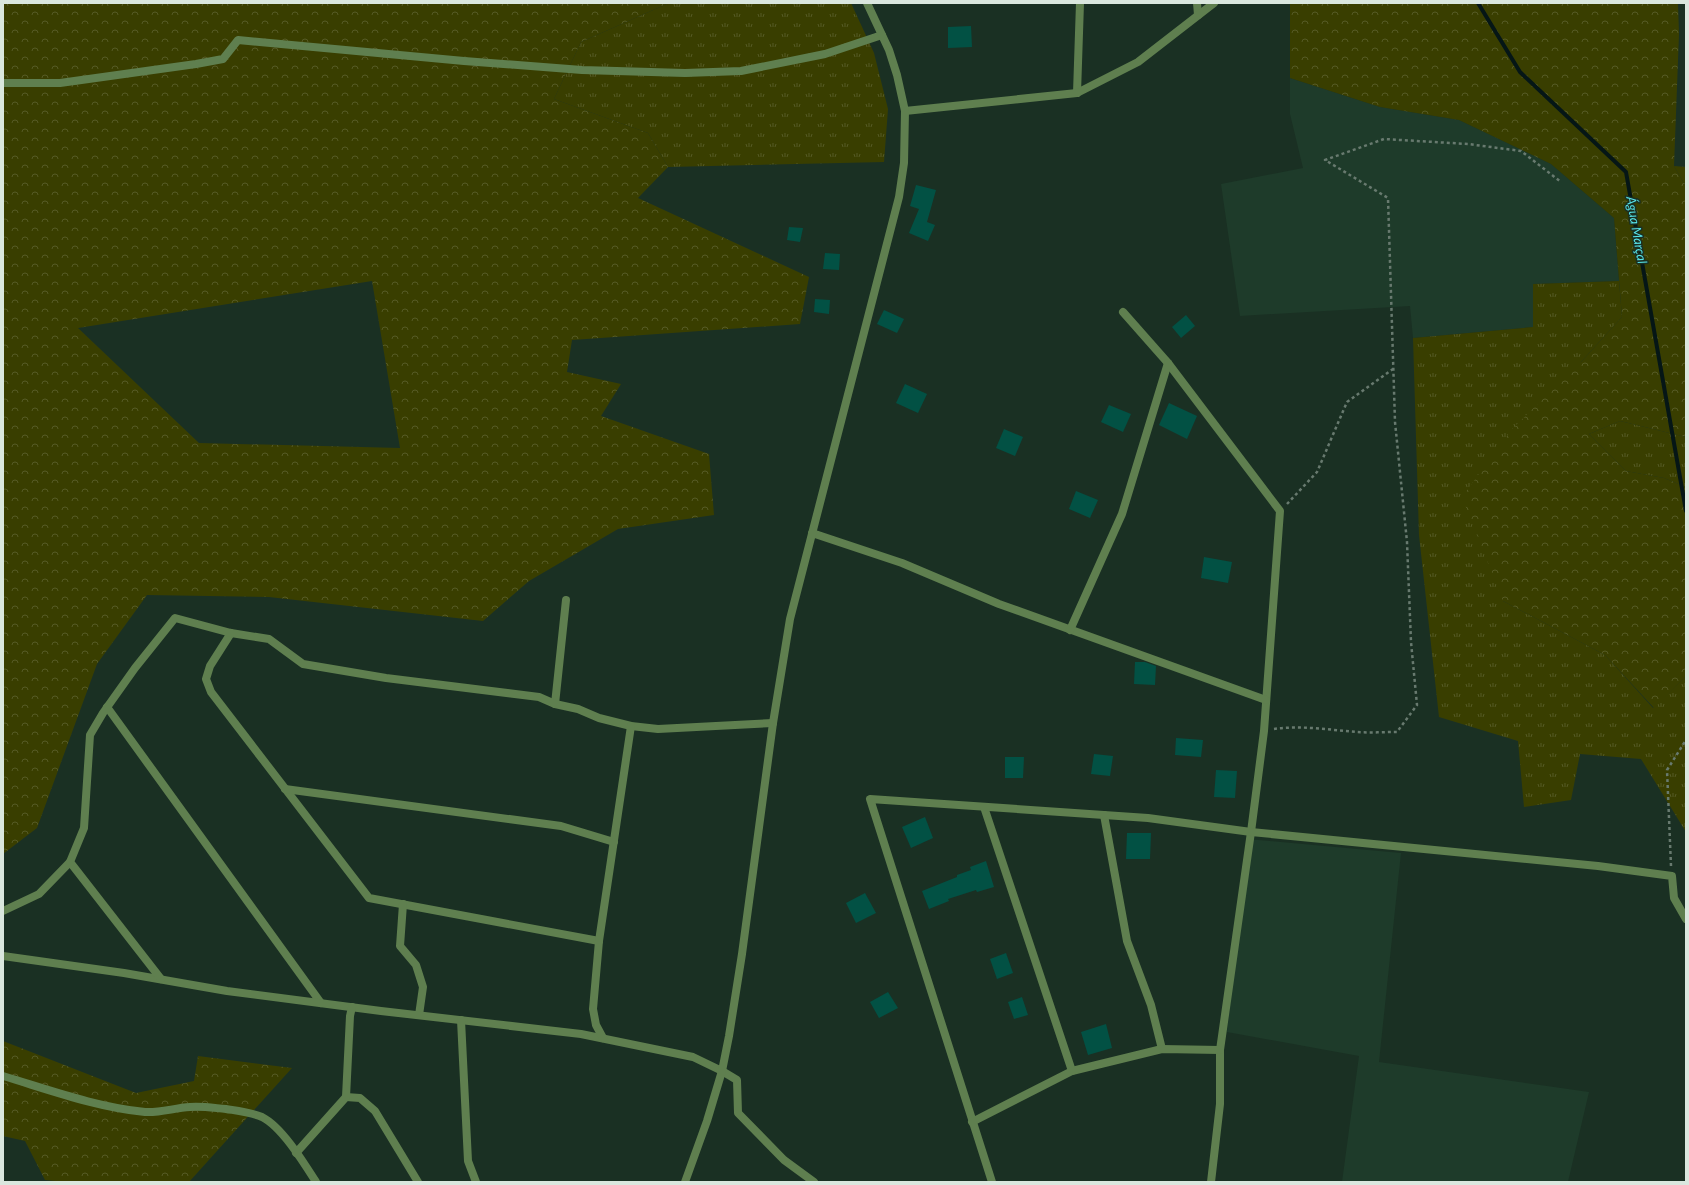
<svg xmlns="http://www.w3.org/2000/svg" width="1689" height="1185" viewBox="0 0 1689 1185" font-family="Lato,sans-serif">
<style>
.built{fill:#1e3b2a}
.grass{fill:url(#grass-tufts)}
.forest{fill:url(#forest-crowns);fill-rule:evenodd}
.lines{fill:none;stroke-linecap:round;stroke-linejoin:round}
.stream{stroke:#051616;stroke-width:4}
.building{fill:#025144}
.path{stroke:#687a6f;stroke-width:2.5;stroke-dasharray:3 3;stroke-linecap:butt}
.minor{stroke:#5f7f4f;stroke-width:8}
.tertiary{stroke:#5f7f4f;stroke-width:8}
.labels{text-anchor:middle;stroke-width:3;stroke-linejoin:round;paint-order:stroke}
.water-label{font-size:13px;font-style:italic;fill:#57e3e8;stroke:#1a3023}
</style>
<defs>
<pattern id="grass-tufts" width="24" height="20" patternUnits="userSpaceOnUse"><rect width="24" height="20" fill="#393e00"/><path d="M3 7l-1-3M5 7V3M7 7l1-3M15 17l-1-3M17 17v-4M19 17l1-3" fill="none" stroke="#555a25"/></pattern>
<pattern id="forest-crowns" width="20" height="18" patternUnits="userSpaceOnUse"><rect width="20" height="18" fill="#393e00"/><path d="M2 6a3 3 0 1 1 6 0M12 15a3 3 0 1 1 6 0" fill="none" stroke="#555a25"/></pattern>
</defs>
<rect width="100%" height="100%" fill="#1a3023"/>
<g class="built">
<polygon points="1290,78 1380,107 1459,120 1551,164 1614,218 1619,281 1533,284 1533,327 1413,338 1410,306 1240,316 1221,184 1303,168 1290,114"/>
<polygon points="1248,839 1401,853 1379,1062 1589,1092 1568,1182 1342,1182 1359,1056 1227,1032"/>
</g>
<g class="grass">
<polygon points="669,3 851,3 874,53 888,109 884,162 668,167 648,133 554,99 581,42"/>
<polygon points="1674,166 1686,167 1686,187"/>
<polygon points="1619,281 1622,317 1581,362 1503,601 1605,655 1653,708 1686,676 1686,832 1641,759 1580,754 1571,800 1524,807 1518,741 1439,717 1419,535 1413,338 1533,327 1533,284"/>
<polygon points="1620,421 1686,437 1686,487 1664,478 1626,471 1589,434"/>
</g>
<g class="forest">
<path d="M3 3H669L581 42 554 99 648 133 668 167 638 198 809 277 800 324 572 340 567 372 621 384 601 416 709 454 714 515 618 529 529 581 483 621 269 597 147 595 97 664 37 828 3 854ZM372 281 400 448 199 443 78 328Z"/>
<polygon points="1290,3 1678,3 1679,34 1674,166 1686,187 1686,437 1620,421 1589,434 1626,471 1664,478 1686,487 1686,676 1654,708 1605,655 1503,601 1462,497 1512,429 1581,362 1622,317 1614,218 1551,164 1459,120 1380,107 1290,78"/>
<polygon points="3,1041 136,1093 194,1081 198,1056 292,1068 189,1182 66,1182 45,1180 25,1141 3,1136"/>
</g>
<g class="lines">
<polyline class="stream" points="1478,3 1520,72 1626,172 1686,511"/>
</g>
<g class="building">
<polygon points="971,26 972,47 948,48 948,27"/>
<polygon points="916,185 936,190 927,222 935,225 928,241 909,233 919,209 910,206"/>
<polygon points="789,227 803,228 800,242 787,240"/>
<polygon points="825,253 840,254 839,270 823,269"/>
<polygon points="815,299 830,300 829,314 814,312"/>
<polygon points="884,310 904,319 897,333 877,324"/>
<polygon points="1186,315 1195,326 1181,338 1172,327"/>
<polygon points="905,384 927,394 918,413 896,403"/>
<polygon points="1169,403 1197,416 1187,439 1159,425"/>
<polygon points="1109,405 1131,414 1123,432 1101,422"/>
<polygon points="1004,429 1023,437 1015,456 996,448"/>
<polygon points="1076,491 1098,500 1090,518 1069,509"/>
<polygon points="1204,557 1232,562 1228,583 1201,578"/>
<polygon points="1135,662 1145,662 1156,666 1155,685 1134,684"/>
<polygon points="1176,738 1203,740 1201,757 1175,755"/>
<polygon points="1094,754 1113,756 1110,776 1091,774"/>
<polygon points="1005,757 1024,757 1023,778 1005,778"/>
<polygon points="1216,770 1237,771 1235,798 1214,797"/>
<polygon points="925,817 933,838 911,848 902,827"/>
<polygon points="1127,833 1151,833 1150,859 1126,859"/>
<polygon points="986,861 994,887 977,892 976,890 948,899 949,901 929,909 922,891 957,877 957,875 971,870 970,867"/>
<polygon points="865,893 876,913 856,923 846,903"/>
<polygon points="1006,953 1013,973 997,979 990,959"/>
<polygon points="888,992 898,1008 879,1018 870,1002"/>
<polygon points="1022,997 1028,1015 1014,1019 1008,1002"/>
<polygon points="1106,1024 1112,1048 1088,1055 1081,1032"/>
</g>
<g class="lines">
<g class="path">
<polyline points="1287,504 1317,472 1347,402 1393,369"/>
<path d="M1274 729C1301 725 1330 730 1357 732 1370 733 1384 732 1397 732L1417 705 1411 642 1407 542 1395 422 1388 198 1325 160 1384 139 1468 144 1521 151 1561 182"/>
<polyline points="1671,866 1667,770 1686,740"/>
</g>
<g class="minor">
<polyline points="1197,3 1198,15"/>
<polyline points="3,83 60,83 196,64 223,59 238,40 464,61 582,70 685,73 741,71 825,54 882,35"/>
<polyline points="1077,93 1080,3"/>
<polyline points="905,111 1077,93 1138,62 1214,3"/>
<polyline points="1123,312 1168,363 1280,511 1264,731 1251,832 1220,1050 1220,1104 1211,1182"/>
<polyline points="812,533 902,563 999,604 1266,700"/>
<polyline points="1070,630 1122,514 1168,363"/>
<polyline points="231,633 210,666 206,679 211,692 369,898 599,941"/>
<polyline points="555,704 566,600"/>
<polyline points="107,707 321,1003"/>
<polyline points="285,789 561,826 614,842"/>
<polyline points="984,807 1072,1071"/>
<polyline points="1104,815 1127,941 1151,1005 1162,1049"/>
<polyline points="403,904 400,946 416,965 423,987 419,1015"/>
<polyline points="3,911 39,894 70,862"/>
<polyline points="3,956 124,973 227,991 381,1011 581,1034 693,1057 722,1071 737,1080 738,1113 784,1160 814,1182"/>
<polyline points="161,979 70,862 84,828 90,735 103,713 135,668 175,618 231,633 269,639 303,664 386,678 539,697 555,704 578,709 599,718 631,726 658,729 773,723"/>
<polyline points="461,1020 468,1161 476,1182"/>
<polyline points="603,1038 596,1025 593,1009 599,941 631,726"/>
<polyline points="346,1097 360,1098 375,1111 418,1182"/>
<polyline points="972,1122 1072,1071 1162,1049 1220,1050"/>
<polyline points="296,1153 346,1097 350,1016 352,1007"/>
<polyline points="992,1182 870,799 1148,818 1251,832 1598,866 1672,876 1674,898 1686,919"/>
</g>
<g class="tertiary">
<path d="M3 1076C50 1090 96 1107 145 1112 160 1113 174 1108 190 1107 202 1106 214 1108 226 1109 239 1111 250 1112 262 1117 282 1127 304 1163 316 1182"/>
<polyline points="685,1182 707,1121 722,1071 729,1036 742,954 773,723 790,619 899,197 904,163 905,111 897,75 889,50 867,3"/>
</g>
</g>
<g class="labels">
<g class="water-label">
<text transform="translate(1637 230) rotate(80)" y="5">Água Marçal</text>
</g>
</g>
<rect width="1689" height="1185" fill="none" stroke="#dae7de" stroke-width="8"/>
</svg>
